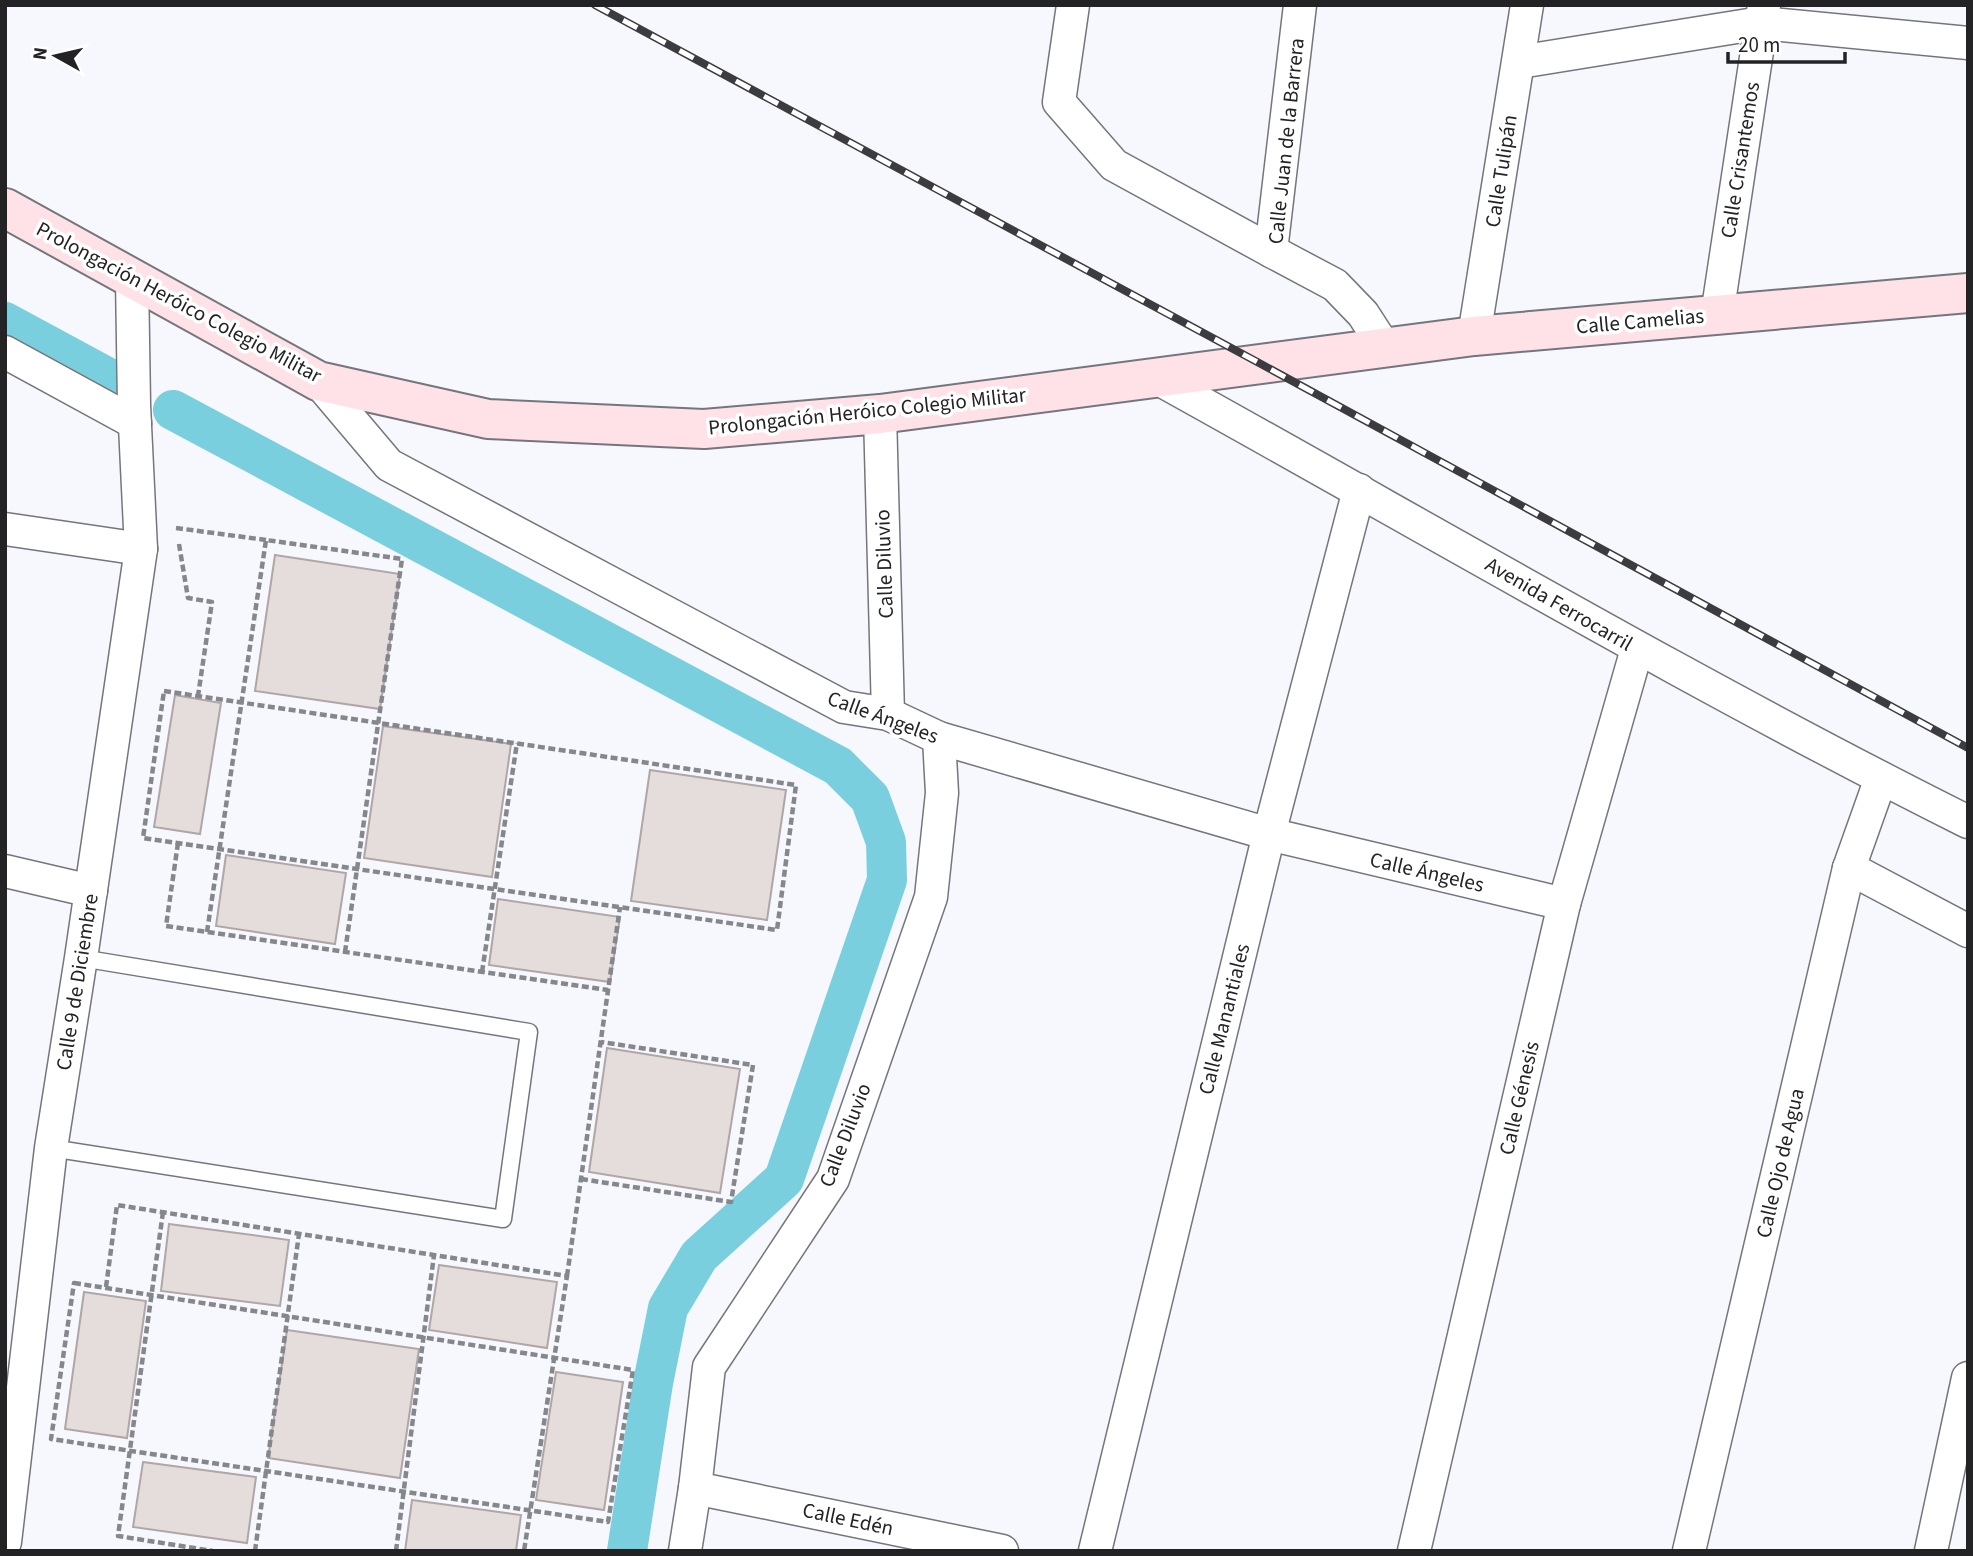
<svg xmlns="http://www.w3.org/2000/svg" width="1973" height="1556" viewBox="0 0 1973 1556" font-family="'Source Sans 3',sans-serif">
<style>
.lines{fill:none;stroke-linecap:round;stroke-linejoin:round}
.canal{stroke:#7acfde;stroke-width:40}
.building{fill:#e4dddb;stroke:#aea7a5;stroke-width:2}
.lane-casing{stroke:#74767b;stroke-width:19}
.street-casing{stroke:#74767b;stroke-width:35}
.secondary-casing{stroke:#74767b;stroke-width:42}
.path{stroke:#86878c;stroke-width:4.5;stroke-dasharray:7 3.5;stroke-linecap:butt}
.lane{stroke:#fff;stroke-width:16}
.street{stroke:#fff;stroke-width:32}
.secondary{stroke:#fee2e7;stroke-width:38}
.rail-casing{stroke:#3c3c40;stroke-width:8}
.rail{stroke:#fff;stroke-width:5;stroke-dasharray:16;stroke-linecap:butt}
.labels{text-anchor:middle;stroke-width:7;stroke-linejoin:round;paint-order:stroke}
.street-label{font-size:21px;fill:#232326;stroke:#fff}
</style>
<rect width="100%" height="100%" fill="#f6f8fe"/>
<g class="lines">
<g class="canal">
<polyline points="5,322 116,382"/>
<polyline points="173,410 838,766 870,798 886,842 887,880 784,1179 699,1256 668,1308 653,1383 627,1551"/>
</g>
</g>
<g class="building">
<polygon points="275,555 400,574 380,709 255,691"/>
<polygon points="175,695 221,703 200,834 154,827"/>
<polygon points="383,726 511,744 492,877 364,858"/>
<polygon points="650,770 786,790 767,920 631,901"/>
<polygon points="226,855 346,873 335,944 216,926"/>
<polygon points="498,899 620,917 610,982 489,965"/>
<polygon points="607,1048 740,1069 720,1193 589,1172"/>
<polygon points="169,1224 289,1240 280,1306 161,1291"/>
<polygon points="439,1265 557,1282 547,1348 429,1330"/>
<polygon points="84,1292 146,1301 127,1438 65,1429"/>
<polygon points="287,1330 419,1349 400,1478 268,1458"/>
<polygon points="556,1372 623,1382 604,1510 536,1500"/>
<polygon points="143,1462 256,1477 247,1543 133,1527"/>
<polygon points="412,1500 521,1515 516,1551 405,1551"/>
</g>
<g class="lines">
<g class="lane-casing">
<polyline id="lane" points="51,1148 503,1219 529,1032 81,958"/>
</g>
<g class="street-casing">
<g id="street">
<polyline points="1073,5 1059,102 1114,165 1271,251"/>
<polyline points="1300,5 1271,251 1335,285 1363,314 1385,348"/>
<polyline points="1519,62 1761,23 1968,43"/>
<polyline points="1717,315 1764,5"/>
<polyline points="1474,336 1527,5"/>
<polyline points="5,352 135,423"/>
<path d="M1155 377C1426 527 1692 684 1968 822"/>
<polyline points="318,381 389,465 844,707 888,714 939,738 1269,834 1564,904"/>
<polyline points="880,414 888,714"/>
<polyline points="5,529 141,549"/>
<polyline points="1849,868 1968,931"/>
<polyline points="5,871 91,891"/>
<polyline points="695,1488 1002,1551"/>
<polyline points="5,1542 51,1148 81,958 141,549 134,405 132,277"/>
<polyline points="685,1551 695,1488 709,1367 833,1179 931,897 942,793 939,738"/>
<polyline points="1095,1551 1269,834 1359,490"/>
<polyline points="1414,1551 1564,904 1637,649"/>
<polyline points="1689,1551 1849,868 1881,778"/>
<polyline points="1931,1551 1968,1378"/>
</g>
</g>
<g class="secondary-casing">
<polyline id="secondary" points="5,208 318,381 488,419 704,429 880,414 1474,336 1968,293"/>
</g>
<g class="path">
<polyline points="176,528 266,540"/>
<polyline points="179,544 188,598 212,602 198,696"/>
<polygon points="164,691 796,785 777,930 143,838"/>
<polyline points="178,843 166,926 608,990"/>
<polyline points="207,932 266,540 402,559 345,952"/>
<polyline points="482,972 517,743"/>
<polyline points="581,1179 731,1202 753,1065 601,1042"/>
<polyline points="163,1212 118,1536 213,1551"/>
<polyline points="567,1276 620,907"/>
<polygon points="74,1283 633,1370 608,1522 51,1439"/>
<polyline points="106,1287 117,1205 567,1276 524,1551"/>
<polyline points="255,1551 299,1234"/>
<polyline points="396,1551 434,1255"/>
</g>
<use href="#lane" class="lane"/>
<use href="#street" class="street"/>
<use href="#secondary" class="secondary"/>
<g class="rail-casing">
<polyline id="rail" points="595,5 1261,364 1968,748"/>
</g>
<use href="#rail" class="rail"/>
</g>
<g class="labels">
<g class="street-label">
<text transform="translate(1286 141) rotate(-84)" y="7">Calle Juan de la Barrera</text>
<text transform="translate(1740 160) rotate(-81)" y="7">Calle Crisantemos</text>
<text transform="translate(1501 171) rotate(-81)" y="7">Calle Tulipán</text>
<text transform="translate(179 302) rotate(28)" y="7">Prolongación Heróico Colegio Militar</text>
<text transform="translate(1640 321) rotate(-5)" y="7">Calle Camelias</text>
<text transform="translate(867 411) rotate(-6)" y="7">Prolongación Heróico Colegio Militar</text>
<text transform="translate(884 564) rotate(-92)" y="7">Calle Diluvio</text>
<text transform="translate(1559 604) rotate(30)" y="7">Avenida Ferrocarril</text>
<text transform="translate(883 717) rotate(20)" y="7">Calle Ángeles</text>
<text transform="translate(1427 872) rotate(13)" y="7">Calle Ángeles</text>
<text transform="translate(77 982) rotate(-81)" y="7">Calle 9 de Diciembre</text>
<text transform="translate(1224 1019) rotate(-76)" y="7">Calle Manantiales</text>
<text transform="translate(1519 1098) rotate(-77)" y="7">Calle Génesis</text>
<text transform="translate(845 1135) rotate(-69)" y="7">Calle Diluvio</text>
<text transform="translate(1780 1163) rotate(-77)" y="7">Calle Ojo de Agua</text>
<text transform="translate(848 1519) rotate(12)" y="7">Calle Edén</text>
</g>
</g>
<rect width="1973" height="1556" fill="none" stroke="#232326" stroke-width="14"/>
<g transform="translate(56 56) rotate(278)" stroke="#ffffff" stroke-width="5" paint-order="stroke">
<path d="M0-5L12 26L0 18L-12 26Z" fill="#232326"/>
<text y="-10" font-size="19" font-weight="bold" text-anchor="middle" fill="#232326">N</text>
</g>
<path d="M1728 52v10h117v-10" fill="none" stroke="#232326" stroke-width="3.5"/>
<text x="1738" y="52" font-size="21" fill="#232326" stroke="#ffffff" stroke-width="5" paint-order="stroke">20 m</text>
</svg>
